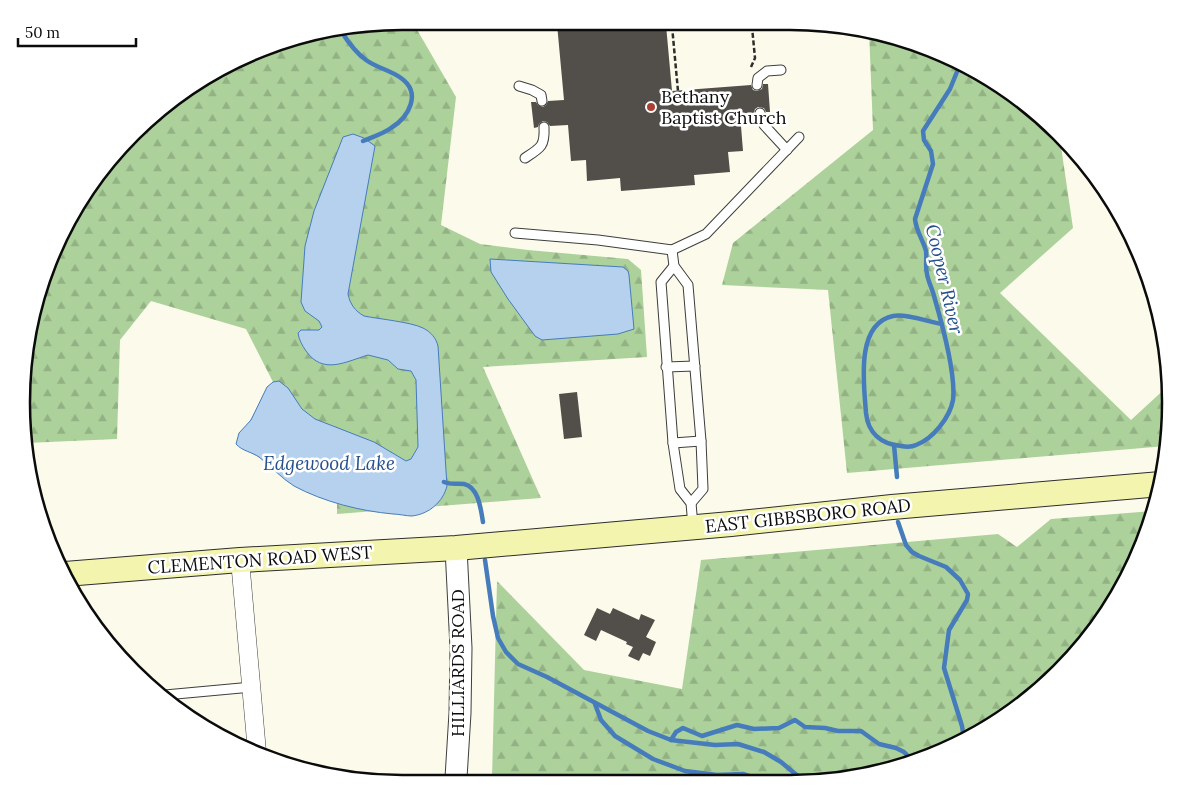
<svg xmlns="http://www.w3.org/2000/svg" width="1192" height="805" viewBox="0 0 1192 805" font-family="Lora,serif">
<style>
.forest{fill:url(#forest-firs)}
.water{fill:#b6d1ee;stroke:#467cbb}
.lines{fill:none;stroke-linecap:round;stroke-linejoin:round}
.stream{stroke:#467cbb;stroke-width:4.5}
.building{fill:#524e49}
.service-casing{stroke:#3e3e3e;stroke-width:11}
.minor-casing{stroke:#3e3e3e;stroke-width:19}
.tertiary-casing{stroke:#3e3e3e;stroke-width:23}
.secondary-casing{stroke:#2d2d2d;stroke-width:26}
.path{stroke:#2d2d2d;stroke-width:2.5;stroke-dasharray:5 2.5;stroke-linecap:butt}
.service{stroke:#fff;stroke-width:9}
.minor{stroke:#fff;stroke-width:18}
.tertiary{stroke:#fff;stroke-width:21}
.secondary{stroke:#f3f5ae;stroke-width:24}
.poi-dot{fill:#a93f35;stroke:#fff;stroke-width:2}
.labels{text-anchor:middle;stroke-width:5;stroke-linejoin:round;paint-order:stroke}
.poi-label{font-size:18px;fill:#0b0b0b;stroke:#fff;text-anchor:start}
.street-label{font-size:18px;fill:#0b0b0b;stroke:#fff}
.water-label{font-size:19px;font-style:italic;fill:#25508c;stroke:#fff}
.rim{fill:none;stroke:#0b0b0b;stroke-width:2.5}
</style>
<defs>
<pattern id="forest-firs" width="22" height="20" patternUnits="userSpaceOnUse" patternTransform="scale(1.25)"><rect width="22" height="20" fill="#acd19b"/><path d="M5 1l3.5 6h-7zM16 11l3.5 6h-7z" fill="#93b284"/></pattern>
</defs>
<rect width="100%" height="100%" fill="#fcfbeb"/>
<g class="forest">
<polygon points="402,21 412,21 456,97 441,225 480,244 528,250 628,259 641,270 647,357 483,367 541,498 337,514 337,503 236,444 273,382 246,329 151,301 120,340 117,439 26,443 22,377 50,257 100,170 190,86 280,41"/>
<polygon points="869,30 958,61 1059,133 1073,228 1000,293 1131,420 1169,385 1171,402 1166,446 847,473 828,290 722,285 733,243 873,130"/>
<polygon points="1153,511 1142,548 1107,614 1059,672 1002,719 936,755 864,776 790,784 492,779 497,581 584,670 682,689 701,560 998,534 1017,547 1051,519"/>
</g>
<g class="water">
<path d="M353 134 364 138 375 146 348 294C350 304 355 311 364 316 379 319 411 322 423 328 431 332 436 338 438 346L447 486C443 502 429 514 412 516 406 516 399 514 393 514 360 511 324 502 294 486 281 478 271 466 259 457 252 452 242 451 236 444L239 433 251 420 267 387 273 382 279 381 288 388 302 409 315 419 374 442 406 461 411 459 418 447 416 380 411 371 398 369 388 360 368 355C345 362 323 375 306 351 302 345 299 340 298 333L301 330H319L322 327 319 321 305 311 301 302 305 246 314 211 343 137Z"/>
<polygon points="490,259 623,267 628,271 629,275 634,329 618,334 542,340 535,336 508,299 491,272"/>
</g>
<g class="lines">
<g class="stream">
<path d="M341 31C348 42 356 53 366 60 377 68 390 70 401 78 422 93 409 117 391 128 383 134 372 137 363 141"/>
<path d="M942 324C929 322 905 313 893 316 855 324 864 385 866 413 868 433 881 444 901 446 906 447 912 447 916 445 933 439 950 417 953 400 956 375 941 320 934 296 932 288 928 281 927 274 925 267 927 258 926 251 923 240 916 231 915 219L933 164 931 151 924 140 923 131 950 89 961 62"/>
<polyline points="894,445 897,477"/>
<path d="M444 482C451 485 457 483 464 484 479 487 481 511 483 522"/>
<polyline points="898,522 906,545 912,552 919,556 946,567 960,580 968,594 967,600 949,630 944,668 962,726 964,739"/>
<polyline points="485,560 493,616 498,638 506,652 518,664 547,677 648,731 671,740 715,745 738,744 764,752 781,762 805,782"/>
<polyline points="595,704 601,720 615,736 653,759 685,771 717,775 743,774 774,784"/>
<polyline points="671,740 676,732 683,728 702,736 737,725 754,729 779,728 795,720 805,727 825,728 838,731 861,731 879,744 896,748 904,752 913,761"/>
</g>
</g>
<g class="building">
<polygon points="557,24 666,25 672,91 751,85 753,90 757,91 762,89 763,84 768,84 770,112 766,112 764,108 758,107 755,109 754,113 740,114 743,151 728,152 730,172 694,175 695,185 621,191 620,178 587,181 586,160 571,161 568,125 550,126 547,122 543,121 539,124 538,127 534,128 531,102 536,102 538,105 543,107 546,105 548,101 564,100"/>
<polygon points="577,392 582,437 564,439 559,394"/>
<polygon points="597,608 610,614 613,608 639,620 641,614 655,620 646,637 656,642 650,656 643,653 639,661 628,656 633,647 626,644 627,642 601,630 596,641 584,635"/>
</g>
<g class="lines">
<g class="service-casing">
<g id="service">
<polyline points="757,85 758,78 767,71 781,70"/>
<polyline points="519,86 532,90 541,95 542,101"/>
<polyline points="760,113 764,125 787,150"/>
<path d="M525 158C541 148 545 146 544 127"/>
<polyline points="515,233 598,240 672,250 706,234 799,137"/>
<polyline points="672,250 674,266 688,285 701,441 703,489 691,503"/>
<polyline points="674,266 661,282 673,443 680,489 691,503 693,526"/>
<polyline points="666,367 695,366"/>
<polyline points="673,443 701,441"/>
<polyline points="165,695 252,687"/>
</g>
</g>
<g class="minor-casing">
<polyline id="minor" points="240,560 257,752"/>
</g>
<g class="tertiary-casing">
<polyline id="tertiary" points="456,548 461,648 460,713 456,778"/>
</g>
<g class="secondary-casing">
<polyline id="secondary" points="65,574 240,560 456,548 731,524 892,507 1161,484"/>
</g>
<g class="path">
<polyline points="672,26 678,91"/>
<polyline points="751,67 755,58 752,27"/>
</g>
<use href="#service" class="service"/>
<use href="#minor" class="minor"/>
<use href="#tertiary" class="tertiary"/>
<use href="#secondary" class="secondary"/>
</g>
<circle class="poi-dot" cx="651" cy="107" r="5"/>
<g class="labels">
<g class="poi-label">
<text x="661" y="103">Bethany<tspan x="661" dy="21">Baptist Church</tspan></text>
</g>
<g class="street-label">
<text transform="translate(808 516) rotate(-6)" y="6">EAST GIBBSBORO ROAD</text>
<text transform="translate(260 560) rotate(-4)" y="6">CLEMENTON ROAD WEST</text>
<text transform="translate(458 663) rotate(-90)" y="6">HILLIARDS ROAD</text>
</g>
<g class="water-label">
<text transform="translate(945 279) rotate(77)" y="7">Cooper River</text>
<text x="329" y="470">Edgewood Lake</text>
</g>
</g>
<path d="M0 0H1192V805H0ZM402 30H790A372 372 0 0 1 1162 402V403A372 372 0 0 1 790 775H402A372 372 0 0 1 30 403V402A372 372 0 0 1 402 30Z" fill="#fff" fill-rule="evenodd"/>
<path class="rim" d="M402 30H790A372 372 0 0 1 1162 402V403A372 372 0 0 1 790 775H402A372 372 0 0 1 30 403V402A372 372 0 0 1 402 30Z"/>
<path d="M18 38v8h118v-8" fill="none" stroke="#0b0b0b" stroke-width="2.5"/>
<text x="25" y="38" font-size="15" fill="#0b0b0b" stroke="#ffffff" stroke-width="4" paint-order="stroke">50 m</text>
</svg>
